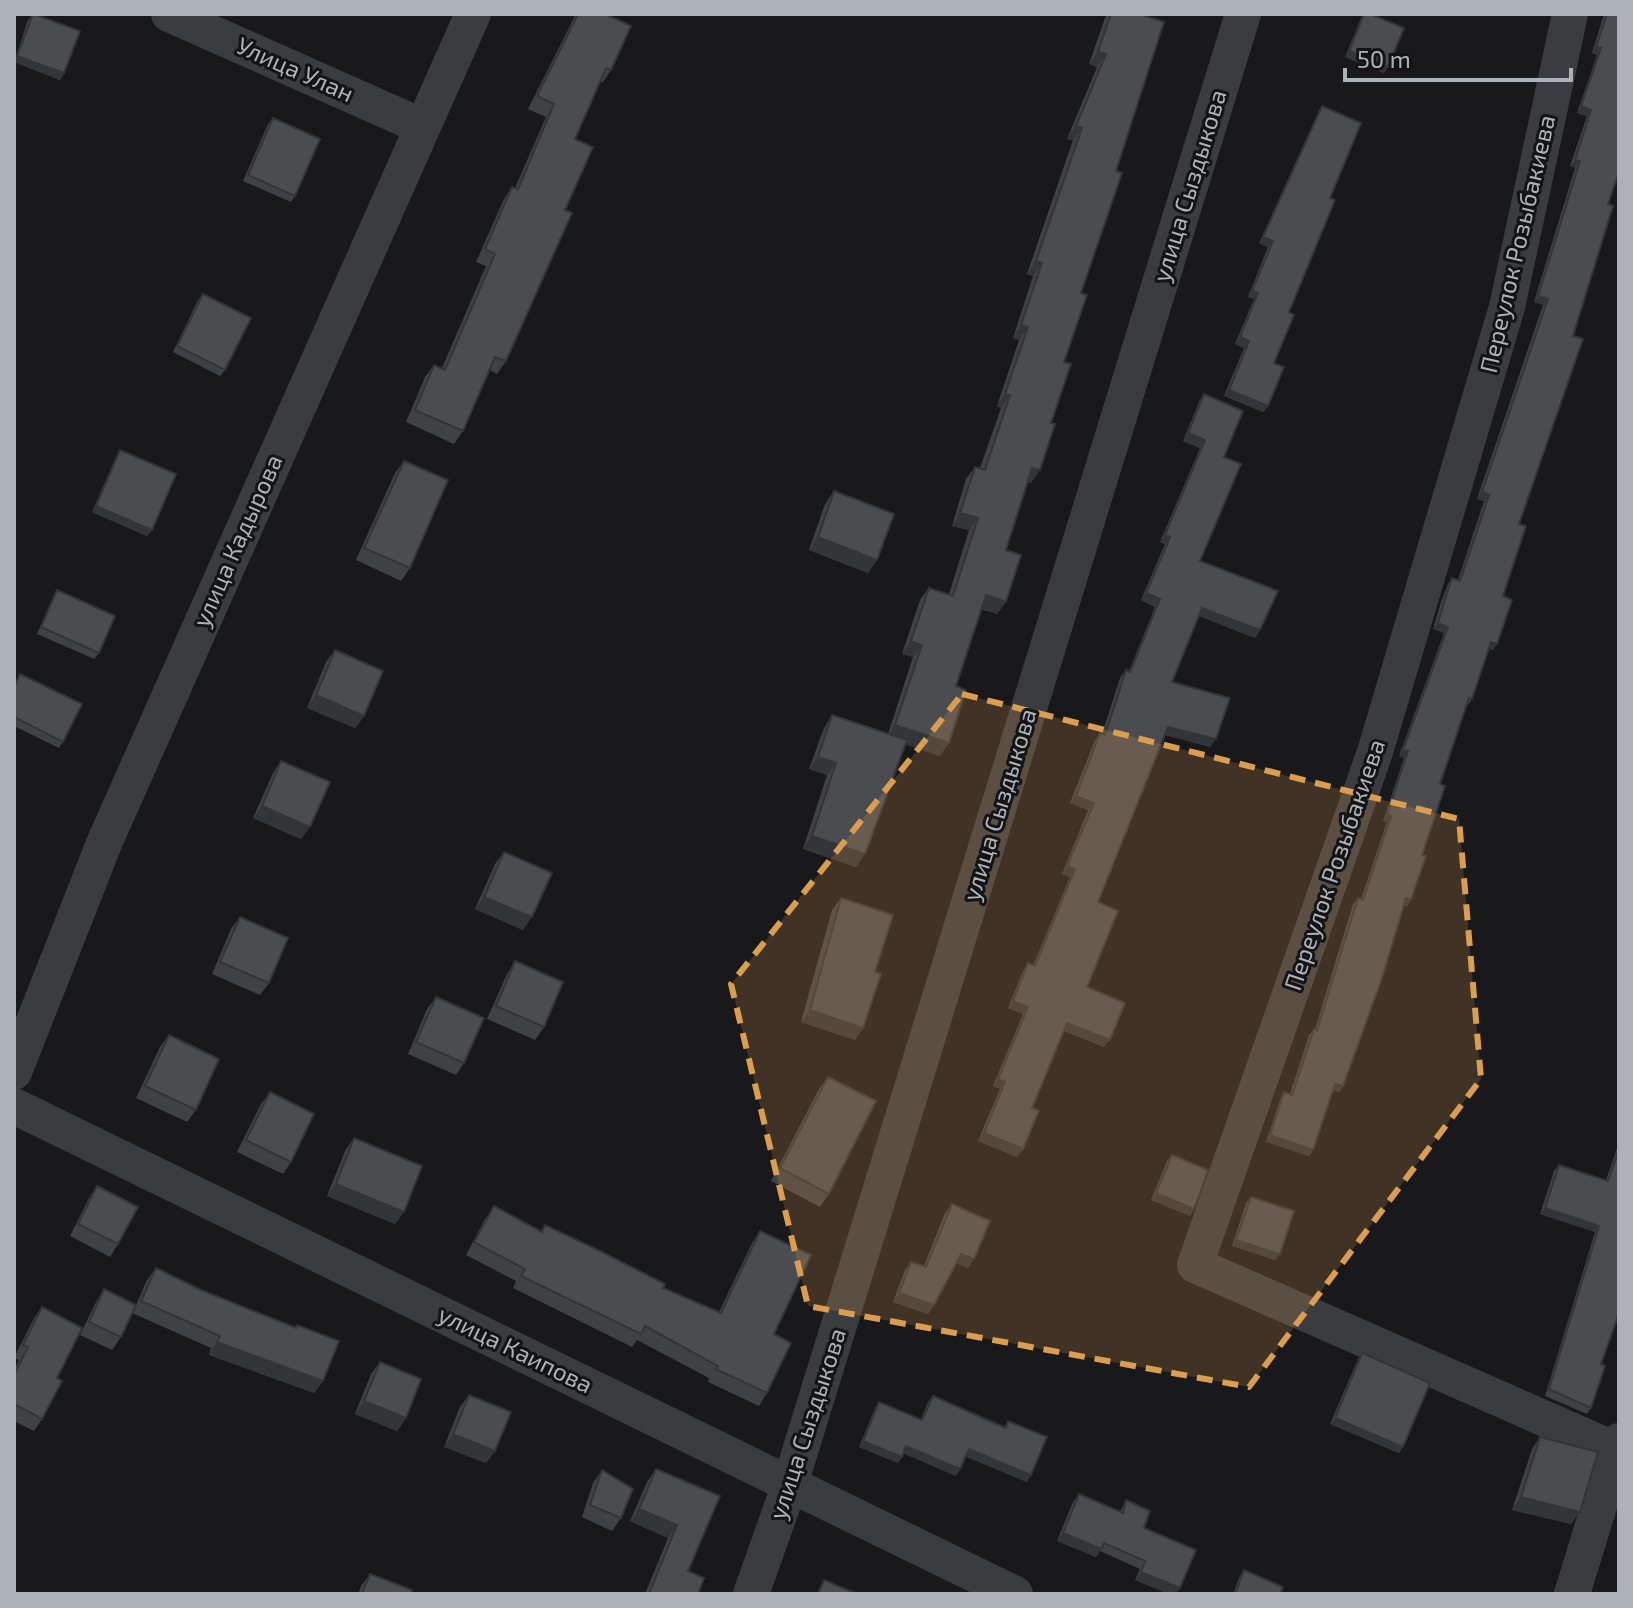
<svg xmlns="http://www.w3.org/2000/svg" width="1633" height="1608" viewBox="0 0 1633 1608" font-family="'Exo 2',sans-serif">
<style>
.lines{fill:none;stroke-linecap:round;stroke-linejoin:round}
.minor{stroke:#3a3c3f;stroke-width:36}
.wall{fill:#404145}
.shaded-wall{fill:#343538}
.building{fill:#4b4c50;stroke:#343538;stroke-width:2}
.marked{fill:#db9d50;fill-opacity:0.2;stroke:#db9d50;stroke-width:6;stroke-dasharray:16 10;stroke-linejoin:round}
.labels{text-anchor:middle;stroke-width:6;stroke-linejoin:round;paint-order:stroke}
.street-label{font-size:24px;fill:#adb2b9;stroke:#141416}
</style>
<rect width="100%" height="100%" fill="#19191b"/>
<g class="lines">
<g class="minor">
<polyline points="169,14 421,126"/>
<polyline points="1570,14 1507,307 1375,752 1195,1265 1616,1450"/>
<polyline points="14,1072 105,841 473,14"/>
<polyline points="14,1106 1015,1594"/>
<polyline points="751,1594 790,1484 1243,14"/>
<polyline points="1572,1594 1619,1441"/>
</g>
</g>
<g class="wall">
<polygon points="33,14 64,73 60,80 14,62 28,20"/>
<polygon points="576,14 605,14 611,70 603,82 600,82 575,139 565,210 506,361 497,374 490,370 463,431 454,444 406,422 425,377 434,365 442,368 486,266 476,262 504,199 512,187 515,188 546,117 528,109"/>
<polygon points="1108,14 1139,14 1116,171 1081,293 1064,362 1031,483 1027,482 1006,550 1006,602 997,614 981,609 956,686 940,756 905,744 856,867 803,849 827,775 809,769 824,728 832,715 888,734 913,657 902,654 920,600 929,588 949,594 969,530 952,526 966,479 975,467 980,468 1001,408 997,406 1019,340 1013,338 1033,276 1027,274 1073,140 1067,139 1097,67 1089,64 1105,18"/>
<polygon points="1364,14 1388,67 1384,73 1345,57 1361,18"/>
<polygon points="1604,14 1619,14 1608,204 1573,336 1519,524 1493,650 1489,649 1472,699 1468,705 1467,705 1440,784 1411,899 1407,906 1404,905 1343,1086 1339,1092 1333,1090 1313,1150 1309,1156 1266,1142 1280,1099 1284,1092 1290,1094 1309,1035 1315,1029 1353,904 1358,898 1361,899 1387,822 1383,821 1404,758 1399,756 1444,633 1433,629 1441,602 1448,584 1452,578 1458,580 1484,501 1477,499 1543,305 1534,302 1575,168 1570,166 1587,116 1577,113 1597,55 1592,53"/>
<polygon points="1322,106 1330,198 1289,312 1274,363 1268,406 1263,412 1224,396 1244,348 1235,344 1254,299 1248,297 1268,247 1259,243 1318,113"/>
<polygon points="273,118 295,196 291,202 243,181 268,124"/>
<polygon points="203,294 225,370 220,376 173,352 198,300"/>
<polygon points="1204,394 1224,457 1200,561 1260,630 1255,638 1199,616 1172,682 1216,739 1210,747 1165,735 1098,902 1087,987 1104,1047 1064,1031 1032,1108 1023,1149 1017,1157 978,1141 1000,1089 993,1086 1023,1014 1008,1008 1023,971 1028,963 1033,966 1070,877 1062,874 1088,810 1070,803 1095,740 1100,733 1102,734 1120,678 1126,670 1129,671 1155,607 1141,600 1165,544 1160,542 1200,448 1183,441 1199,402"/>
<polygon points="120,450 152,530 147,536 92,512 116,457"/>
<polygon points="404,461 410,568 401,581 356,560 395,473"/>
<polygon points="834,491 877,560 868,573 809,550 825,504"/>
<polygon points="57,590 99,653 94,659 37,634 53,597"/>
<polygon points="335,650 364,716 355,728 307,708 326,662"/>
<polygon points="20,674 63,742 59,748 14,726 14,685"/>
<polygon points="281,761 301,839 253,818 273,773"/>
<polygon points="504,852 523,930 475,909 495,864"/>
<polygon points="841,898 875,972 863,1028 855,1040 801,1022 832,910"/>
<polygon points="240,917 269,983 260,995 212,974 231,929"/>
<polygon points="515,961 544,1027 535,1040 487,1019 507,974"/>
<polygon points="436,997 464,1063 456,1075 408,1054 427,1009"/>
<polygon points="169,1035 196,1110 187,1122 136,1098 160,1047"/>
<polygon points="828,1077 829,1194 820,1207 771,1181 819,1089"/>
<polygon points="270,1092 291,1162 283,1174 237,1152 261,1104"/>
<polygon points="354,1138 395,1224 327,1196 345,1151"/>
<polygon points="1619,1143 1619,1313 1601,1364 1591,1408 1587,1414 1545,1396 1595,1232 1540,1214 1554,1171 1559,1165 1606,1180"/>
<polygon points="1172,1155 1194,1209 1190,1216 1151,1200 1167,1161"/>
<polygon points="97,1186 118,1244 110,1257 70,1236 89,1198"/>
<polygon points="1251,1197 1275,1260 1232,1246 1246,1203"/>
<polygon points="952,1204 974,1259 968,1268 956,1263 928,1314 893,1302 905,1270 911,1262 924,1266 945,1213"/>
<polygon points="494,1206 541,1231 545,1225 663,1288 719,1312 752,1243 760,1231 774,1334 767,1393 759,1406 708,1382 709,1378 637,1340 632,1347 513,1288 516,1281 466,1255 485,1219"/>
<polygon points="156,1268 201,1290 295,1327 297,1325 323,1381 314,1393 209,1355 211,1348 132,1313 121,1337 112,1350 80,1335 96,1302 104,1289 136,1305 147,1280"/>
<polygon points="42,1307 57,1378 42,1419 34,1431 14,1421 14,1370 19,1360 14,1358 33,1320"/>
<polygon points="1362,1353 1403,1447 1399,1453 1330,1424 1358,1359"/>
<polygon points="380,1362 406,1418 397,1431 355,1414 371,1374"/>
<polygon points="469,1395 495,1451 486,1463 444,1447 460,1407"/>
<polygon points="933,1396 1004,1427 1008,1421 1027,1482 966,1456 960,1469 956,1476 904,1453 898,1463 859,1447 875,1408 879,1402 921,1419 928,1402"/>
<polygon points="1540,1437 1571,1524 1512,1510 1532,1449"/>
<polygon points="656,1469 720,1496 688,1571 698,1594 645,1594 668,1538 630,1521 647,1482"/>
<polygon points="602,1470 621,1518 612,1531 582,1517 593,1483"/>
<polygon points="1079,1494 1120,1512 1126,1500 1144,1528 1176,1594 1169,1594 1135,1580 1140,1569 1100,1551 1096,1557 1057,1541 1073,1502"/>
<polygon points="1244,1570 1280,1594 1233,1594 1239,1578"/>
<polygon points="370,1574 411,1594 358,1594 361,1586"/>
</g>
<g class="shaded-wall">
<polygon points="1596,47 1601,48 1597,55 1592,53"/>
<polygon points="1349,51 1388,67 1384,73 1345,57"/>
<polygon points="1098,52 1106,54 1097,67 1089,64"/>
<polygon points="17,56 64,73 60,80 14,62"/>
<polygon points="1581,106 1591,110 1587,116 1577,113"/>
<polygon points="1076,126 1082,128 1073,140 1067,139"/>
<polygon points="1575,160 1580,161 1575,168 1570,166"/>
<polygon points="1263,237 1273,241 1268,247 1259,243"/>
<polygon points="1036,261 1042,263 1033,276 1027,274"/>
<polygon points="1252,291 1258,293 1254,299 1248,297"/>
<polygon points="1538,296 1548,299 1543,305 1534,302"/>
<polygon points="1021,325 1028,327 1019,340 1013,338"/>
<polygon points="1240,337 1249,341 1244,348 1235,344"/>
<polygon points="1229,390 1268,406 1263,412 1224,396"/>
<polygon points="1005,394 1010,395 1001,408 997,406"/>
<polygon points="1188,433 1205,440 1200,448 1183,441"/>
<polygon points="1032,468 1040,470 1031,483 1023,480"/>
<polygon points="1482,492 1489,495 1484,501 1477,499"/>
<polygon points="96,506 152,530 147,536 92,512"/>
<polygon points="960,513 978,518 969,530 952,526"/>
<polygon points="1165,535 1170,537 1165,544 1160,542"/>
<polygon points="818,537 877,560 868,573 809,550"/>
<polygon points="1146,593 1160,599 1155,607 1141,600"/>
<polygon points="986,595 1006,602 997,614 977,608"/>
<polygon points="1202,608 1260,630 1255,638 1197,615"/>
<polygon points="1438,623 1448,627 1444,633 1433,629"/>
<polygon points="911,641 922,645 913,657 902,654"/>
<polygon points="1491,642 1497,644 1493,650 1487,648"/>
<polygon points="316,695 364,716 355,728 307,708"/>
<polygon points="895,725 949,743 940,756 886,738"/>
<polygon points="1168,727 1216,739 1210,747 1163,734"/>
<polygon points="1403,750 1408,751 1404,758 1399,756"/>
<polygon points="818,757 836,763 827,775 809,769"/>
<polygon points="1076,796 1094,803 1088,810 1070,803"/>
<polygon points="262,806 310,827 301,839 253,818"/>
<polygon points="1387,814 1391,816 1387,822 1383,821"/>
<polygon points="812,836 865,854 856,867 803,849"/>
<polygon points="1067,866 1075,869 1070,877 1062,874"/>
<polygon points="484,897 532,917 523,930 475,909"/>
<polygon points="1406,898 1411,899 1407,906 1401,904"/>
<polygon points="1013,1001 1028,1007 1023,1014 1008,1008"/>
<polygon points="810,1010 863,1028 855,1040 801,1022"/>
<polygon points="1067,1023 1110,1040 1104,1047 1062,1030"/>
<polygon points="998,1079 1005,1082 1000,1089 993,1086"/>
<polygon points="1335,1084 1343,1086 1339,1092 1331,1090"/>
<polygon points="984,1133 1023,1149 1017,1157 978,1141"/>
<polygon points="1270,1135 1313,1150 1309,1156 1266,1142"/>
<polygon points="336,1184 404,1212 395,1224 327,1196"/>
<polygon points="1156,1193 1194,1209 1190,1216 1151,1200"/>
<polygon points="1545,1208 1599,1226 1595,1232 1540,1214"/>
<polygon points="1236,1240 1280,1254 1275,1260 1232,1246"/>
<polygon points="961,1254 974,1259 968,1268 954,1262"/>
<polygon points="899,1293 934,1305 928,1314 893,1302"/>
<polygon points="217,1342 323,1381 314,1393 209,1355"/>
<polygon points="364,1401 406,1418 397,1431 355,1414"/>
<polygon points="1335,1418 1403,1447 1399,1453 1330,1424"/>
<polygon points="453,1434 495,1451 486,1463 444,1447"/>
<polygon points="863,1441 902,1457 898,1463 859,1447"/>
<polygon points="906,1446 960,1469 956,1476 902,1453"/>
<polygon points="969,1449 1031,1475 1027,1482 964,1456"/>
<polygon points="1521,1497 1580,1512 1571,1524 1512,1510"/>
<polygon points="639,1509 677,1525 668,1538 630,1521"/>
<polygon points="1063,1533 1101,1549 1096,1557 1057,1541"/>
<polygon points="1141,1572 1180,1588 1176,1594 1169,1594 1135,1580"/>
</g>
<g class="building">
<polygon points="33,14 80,31 64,73 17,56"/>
<polygon points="578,14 605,14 631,26 611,70 606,68 575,139 593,147 565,210 572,213 506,361 495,357 463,431 415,410 434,365 445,370 495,254 485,249 512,187 518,189 554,104 537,96"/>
<polygon points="1111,14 1139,14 1164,22 1116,171 1122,173 1081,293 1087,295 1064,362 1071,364 1051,423 1055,424 1040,470 1032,468 1006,550 1021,555 1006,602 986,595 956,686 966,690 949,743 895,725 922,645 911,641 929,588 953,596 978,518 960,513 975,467 985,470 1010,395 1005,394 1028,327 1021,325 1042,263 1036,261 1082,128 1076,126 1106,54 1098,52"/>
<polygon points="1364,14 1370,14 1404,28 1388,67 1349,51"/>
<polygon points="1607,14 1619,14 1619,172 1608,204 1613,206 1573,336 1583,339 1519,524 1526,526 1503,596 1512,600 1497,644 1491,642 1472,699 1469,698 1440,784 1445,786 1422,855 1426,856 1411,899 1406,898 1382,978 1343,1086 1335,1084 1313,1150 1270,1135 1284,1092 1292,1095 1314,1029 1317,1030 1358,898 1363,900 1391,816 1387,814 1408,751 1403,750 1448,627 1438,623 1446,596 1452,578 1460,581 1489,495 1482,492 1548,299 1538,296 1580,161 1575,160 1591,110 1581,106 1601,48 1596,47"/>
<polygon points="1322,106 1361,123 1330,198 1335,200 1289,312 1294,315 1274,363 1284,367 1268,406 1229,390 1249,341 1240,337 1258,293 1252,291 1273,241 1263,237"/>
<polygon points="273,118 320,139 295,196 248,175"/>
<polygon points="203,294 251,318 225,370 177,346"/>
<polygon points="1204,394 1243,411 1224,457 1241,464 1200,561 1278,591 1260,630 1202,608 1172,682 1230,698 1216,739 1168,727 1098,902 1118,911 1087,987 1125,1003 1110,1040 1067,1023 1032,1108 1039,1111 1023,1149 984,1133 1005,1082 998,1079 1028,1007 1013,1001 1028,963 1035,966 1075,869 1067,866 1094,803 1076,796 1100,733 1105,735 1126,670 1130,672 1160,599 1146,593 1170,537 1165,535 1205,440 1188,433"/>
<polygon points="120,450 176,474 152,530 96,506"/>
<polygon points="404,461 448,480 410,568 364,548"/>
<polygon points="834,491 894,514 877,560 818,537"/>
<polygon points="57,590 115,616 99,653 41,627"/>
<polygon points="335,650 383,671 364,716 316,695"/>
<polygon points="20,674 82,704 63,742 14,717 14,687"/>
<polygon points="832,715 907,740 865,854 812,836 836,763 818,757"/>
<polygon points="281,761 330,782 310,827 262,806"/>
<polygon points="504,852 552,873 532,917 484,897"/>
<polygon points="841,898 893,915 875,972 881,974 863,1028 810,1010"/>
<polygon points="240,917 288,938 269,983 220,962"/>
<polygon points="515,961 563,982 544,1027 496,1006"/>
<polygon points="436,997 484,1018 464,1063 416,1042"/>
<polygon points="169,1035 219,1059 196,1110 145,1086"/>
<polygon points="828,1077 876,1101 829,1194 780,1168"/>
<polygon points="270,1092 314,1114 291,1162 246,1140"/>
<polygon points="354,1138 422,1166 404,1212 336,1184"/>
<polygon points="1619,1149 1619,1313 1601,1364 1605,1366 1591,1408 1549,1389 1599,1226 1545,1208 1559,1165 1608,1181"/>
<polygon points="1172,1155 1208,1170 1194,1209 1156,1193"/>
<polygon points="97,1186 138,1207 118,1244 78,1224"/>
<polygon points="1251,1197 1294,1211 1280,1254 1236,1240"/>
<polygon points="952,1204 990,1221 974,1259 961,1254 934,1305 899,1293 911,1262 926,1267"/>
<polygon points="494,1206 542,1232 545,1225 596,1249 665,1284 663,1288 721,1313 760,1231 811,1255 774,1334 791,1343 767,1393 716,1369 718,1366 645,1326 641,1334 521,1276 525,1269 474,1242"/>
<polygon points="156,1268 201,1290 296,1328 297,1325 339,1341 323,1381 217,1342 220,1336 141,1301"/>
<polygon points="104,1289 136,1305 121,1337 89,1322"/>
<polygon points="42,1307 82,1328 57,1378 62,1381 42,1419 14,1404 14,1375 28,1347 23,1345"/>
<polygon points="1362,1353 1430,1383 1403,1447 1335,1418"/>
<polygon points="380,1362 421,1379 406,1418 364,1401"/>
<polygon points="469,1395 511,1412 495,1451 453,1434"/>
<polygon points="933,1396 1006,1428 1008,1421 1047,1437 1031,1475 969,1449 960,1469 906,1446 902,1457 863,1441 879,1402 922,1420"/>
<polygon points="1540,1437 1598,1452 1580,1512 1521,1497"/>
<polygon points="656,1469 720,1496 688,1571 704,1578 698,1594 649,1594 677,1525 639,1509"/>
<polygon points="602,1470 633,1489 621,1518 590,1505"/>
<polygon points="1079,1494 1123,1513 1126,1500 1150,1511 1144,1528 1196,1550 1180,1588 1141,1572 1145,1561 1104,1543 1101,1549 1063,1533"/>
<polygon points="1244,1570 1283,1587 1280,1594 1235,1594"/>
<polygon points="370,1574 412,1590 411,1594 362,1594"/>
<polygon points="824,1580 857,1594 818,1594"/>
</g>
<path class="marked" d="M962 694 1459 819 1481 1079 1249 1387 808 1306 731 984Z"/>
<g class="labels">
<g class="street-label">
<text transform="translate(295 70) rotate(24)" y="8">Улица Улан</text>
<text transform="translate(1190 186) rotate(-73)" y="8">улица Сыздыкова</text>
<text transform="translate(1518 244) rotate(-77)" y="8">Переулок Розыбакиева</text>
<text transform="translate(238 541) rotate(-66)" y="8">улица Кадырова</text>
<text transform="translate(1000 805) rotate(-73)" y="8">улица Сыздыкова</text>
<text transform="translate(1335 865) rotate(-71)" y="8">Переулок Розыбакиева</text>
<text transform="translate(515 1350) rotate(26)" y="8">улица Каипова</text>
<text transform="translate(808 1424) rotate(-72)" y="8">улица Сыздыкова</text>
</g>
</g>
<rect width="1633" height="1608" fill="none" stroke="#adb2b9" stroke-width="32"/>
<path d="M1345 68v12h226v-12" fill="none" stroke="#adb2b9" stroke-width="4"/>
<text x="1357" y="68" font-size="24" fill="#adb2b9" stroke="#141416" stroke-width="6" paint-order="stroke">50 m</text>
</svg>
